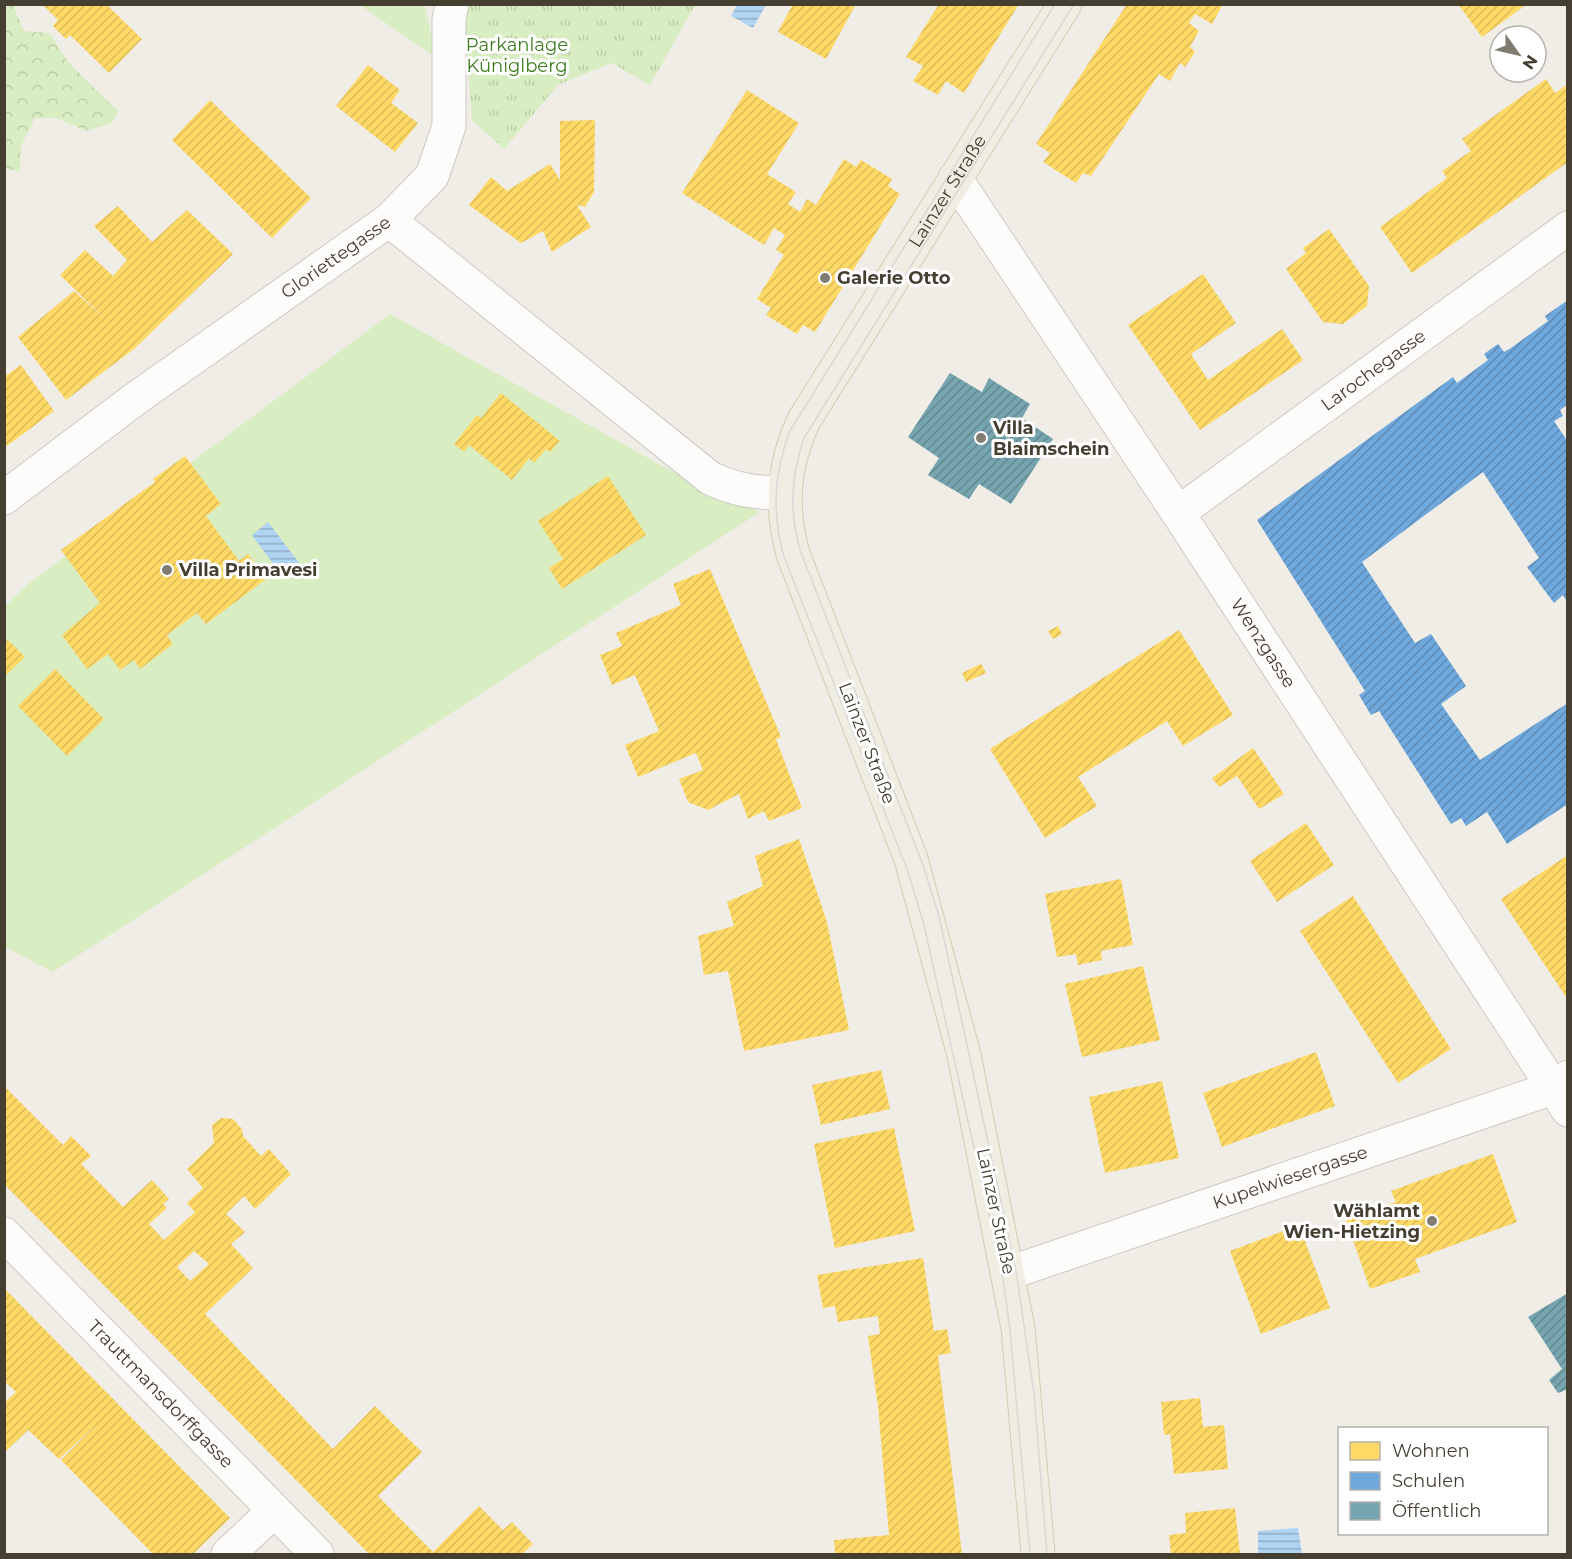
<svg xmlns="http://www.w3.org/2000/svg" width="1572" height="1559" viewBox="0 0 1572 1559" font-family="Montserrat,sans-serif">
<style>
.grass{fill:#d9edc2}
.forest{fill:url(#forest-crowns)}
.park{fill:url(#park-tufts)}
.water{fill:url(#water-rules)}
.homes{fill:url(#homes-hatch);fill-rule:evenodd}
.schools{fill:url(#schools-hatch)}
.public{fill:url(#public-hatch)}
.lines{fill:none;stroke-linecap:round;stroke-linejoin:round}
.minor-casing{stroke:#cbc9c2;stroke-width:35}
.major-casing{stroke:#d4ccb1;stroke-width:35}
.minor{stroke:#fdfcfb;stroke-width:33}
.major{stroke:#f0ede2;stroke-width:33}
.tram{stroke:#d8d8d7;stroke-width:1.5}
.poi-dot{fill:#807c71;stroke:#fff;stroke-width:2}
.labels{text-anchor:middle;stroke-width:6;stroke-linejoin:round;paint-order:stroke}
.park-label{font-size:18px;fill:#3c7d1f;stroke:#fff}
.street-label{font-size:18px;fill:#453f32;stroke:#fff}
.poi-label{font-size:18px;font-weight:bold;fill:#453f32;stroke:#fff;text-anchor:start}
</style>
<defs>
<pattern id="forest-crowns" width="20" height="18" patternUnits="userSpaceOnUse" patternTransform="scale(1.5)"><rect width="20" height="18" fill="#d9edc2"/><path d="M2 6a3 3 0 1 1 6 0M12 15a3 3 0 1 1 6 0" fill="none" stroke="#bccca7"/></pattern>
<pattern id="park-tufts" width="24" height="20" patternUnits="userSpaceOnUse" patternTransform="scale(1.5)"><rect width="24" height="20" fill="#d9edc2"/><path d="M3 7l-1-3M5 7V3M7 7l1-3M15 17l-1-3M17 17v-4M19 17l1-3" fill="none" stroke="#bccca7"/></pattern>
<pattern id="water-rules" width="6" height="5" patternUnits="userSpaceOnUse" patternTransform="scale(1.5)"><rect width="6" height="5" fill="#b0d4f3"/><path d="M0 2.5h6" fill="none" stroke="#91adc5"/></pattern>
<pattern id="homes-hatch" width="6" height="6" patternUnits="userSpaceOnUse" patternTransform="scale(1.5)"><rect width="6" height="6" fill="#ffd966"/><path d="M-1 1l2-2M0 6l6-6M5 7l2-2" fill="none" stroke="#dcbb59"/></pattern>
<pattern id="schools-hatch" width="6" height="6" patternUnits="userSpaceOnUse" patternTransform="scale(1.5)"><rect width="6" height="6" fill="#6fa8dc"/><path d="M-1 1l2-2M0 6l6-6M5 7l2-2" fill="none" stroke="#5d8ab3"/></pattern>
<pattern id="public-hatch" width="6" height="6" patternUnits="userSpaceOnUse" patternTransform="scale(1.5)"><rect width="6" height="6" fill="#76a5af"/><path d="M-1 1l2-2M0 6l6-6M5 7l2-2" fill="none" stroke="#63888f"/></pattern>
</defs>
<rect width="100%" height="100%" fill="#efede6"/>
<g class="grass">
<polygon points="360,5 425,5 436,58"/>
<polygon points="390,314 700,487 760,512 53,972 5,947 5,606 28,584"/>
</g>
<polygon class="forest" points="5,4 13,5 24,31 49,33 68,62 118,111 112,123 86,131 57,118 35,118 21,146 20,172 5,168"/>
<polygon class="park" points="463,5 695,5 650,85 611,63 558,85 504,149 472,120"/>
<g class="water">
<polygon points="737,5 737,4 766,5 753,28 731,16"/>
<polygon points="268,522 300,564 283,577 252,535"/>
<polygon points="1298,1528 1302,1554 1258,1554 1258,1531"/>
</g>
<g class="homes">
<polygon points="42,4 106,4 142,39 109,73 70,35 66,39 53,26 58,20"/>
<polygon points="793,4 856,4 826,59 778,32"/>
<polygon points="939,4 1019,4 964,93 946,81 938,95 913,81 923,66 906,57"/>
<polygon points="1127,4 1223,4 1212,24 1195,14 1189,23 1199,31 1190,47 1195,52 1185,67 1180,63 1170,81 1159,74 1091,176 1083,173 1076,183 1043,162 1050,153 1036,144"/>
<polygon points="1458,4 1527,4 1482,37"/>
<polygon points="368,65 400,90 391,103 418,123 395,152 336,106"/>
<polygon points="1546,79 1555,93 1568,84 1568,162 1412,273 1380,227 1447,178 1442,171 1471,151 1462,139"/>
<polygon points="747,90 799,123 767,174 796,192 788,204 800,212 807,199 816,205 844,159 856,167 861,160 892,179 888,186 900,194 815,332 803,325 797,334 766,315 771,308 757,299 784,255 776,250 785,235 774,228 764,245 682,193"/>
<polygon points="210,100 311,198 272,238 172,140"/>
<polygon points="595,120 594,192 585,207 577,205 591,227 552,252 543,231 521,243 469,205 491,177 507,191 550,164 560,180 560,121"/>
<polygon points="118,206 152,242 187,210 233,254 134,349 66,400 18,337 74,291 105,319 60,275 85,250 113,276 127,260 94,226"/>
<polygon points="1329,229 1369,286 1367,306 1343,324 1323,322 1286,269 1306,253 1303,248"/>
<polygon points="1203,274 1236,323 1191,354 1208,380 1282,329 1303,360 1200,430 1128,325"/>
<polygon points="21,365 54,411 4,448 4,377"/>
<polygon points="501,393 560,441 550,452 546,449 534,463 529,458 512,480 469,445 464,452 454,444 477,415 481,418"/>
<polygon points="185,456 221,504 206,516 239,561 248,554 266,579 206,624 197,613 167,635 173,644 140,669 134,660 120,670 108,654 87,669 62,635 100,603 61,550 155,482 153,479"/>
<polygon points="608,476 646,535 562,589 549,568 563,559 538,521"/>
<polygon points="710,569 781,737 776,739 802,808 769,821 764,811 748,819 739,794 708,810 688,802 679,779 703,770 696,753 638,777 625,745 659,731 635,675 612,685 600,655 622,646 616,633 681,605 673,584"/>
<polygon points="1058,626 1062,634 1053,639 1048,631"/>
<polygon points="1179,630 1233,715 1183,746 1167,721 1078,777 1097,806 1045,838 990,749"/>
<polygon points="8,640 25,657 4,677 4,643"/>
<polygon points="981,664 986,673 966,682 962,673"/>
<polygon points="55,669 104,719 67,756 18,706"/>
<polygon points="1253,748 1284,794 1259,809 1237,776 1219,787 1212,778"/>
<polygon points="1306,823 1334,865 1277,902 1250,861"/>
<polygon points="799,839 827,922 849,1030 744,1051 728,971 704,975 698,936 734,926 727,902 763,886 755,856"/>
<polygon points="1568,855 1568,1000 1501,899"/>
<polygon points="1121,879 1133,945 1101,951 1102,960 1078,965 1076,954 1057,957 1045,894"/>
<polygon points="1353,896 1451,1049 1398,1083 1300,931"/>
<polygon points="1143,966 1160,1040 1082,1057 1065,984"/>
<polygon points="1316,1052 1335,1106 1222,1147 1203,1093"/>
<polygon points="881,1070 890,1109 821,1125 812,1085"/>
<polygon points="1162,1081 1179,1158 1105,1173 1089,1097"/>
<path d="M4 1086 63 1145 71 1136 91 1156 81 1164 123 1207 152 1180 169 1199 163 1204 167 1208 149 1224 164 1240 195 1212 187 1203 203 1188 187 1169 214 1143 212 1125 221 1118 233 1119 242 1129 243 1136 261 1156 269 1149 291 1174 255 1209 244 1196 226 1214 245 1232 231 1244 253 1268 205 1314 333 1449 375 1406 422 1452 378 1496 433 1552 479 1506 503 1530 512 1522 533 1544 522 1554H369L4 1184ZM194 1251 209 1264 190 1281 177 1267Z"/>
<polygon points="894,1128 915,1231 835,1248 814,1144"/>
<polygon points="1493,1154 1517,1222 1415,1259 1420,1272 1370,1289 1346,1220 1396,1202 1391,1191"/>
<polygon points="1299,1225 1330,1308 1261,1334 1230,1251"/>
<polygon points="923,1258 934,1331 947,1329 951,1353 938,1355 962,1554 835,1554 834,1540 889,1535 878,1406 868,1336 880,1334 878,1316 838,1322 835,1306 823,1308 817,1275"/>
<polygon points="4,1288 230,1518 193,1554 153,1554 61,1460 97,1424 59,1459 28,1430 4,1453 4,1403 16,1392 4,1381"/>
<polygon points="1200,1398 1203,1427 1224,1425 1228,1469 1174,1474 1170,1434 1164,1435 1161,1402"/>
<polygon points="1235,1508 1240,1554 1171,1554 1169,1535 1186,1533 1185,1513"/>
</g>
<polygon class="schools" points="1568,300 1568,404 1560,410 1563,416 1554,421 1568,442 1568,604 1563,595 1554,603 1527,567 1539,558 1483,472 1362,562 1415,643 1431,634 1466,686 1441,704 1480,760 1568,703 1568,804 1507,844 1487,812 1466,826 1461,818 1451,824 1379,711 1371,715 1359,695 1365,691 1257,520 1453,377 1457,383 1488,360 1484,354 1498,344 1504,352 1511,348 1548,321 1545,316"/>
<g class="public">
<polygon points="950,373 982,392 989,378 1030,404 1022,418 1053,439 1011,504 979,484 969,499 928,475 939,458 908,437"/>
<polygon points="1568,1293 1568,1389 1558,1393 1549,1380 1562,1369 1528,1317"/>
</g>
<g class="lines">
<g class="minor-casing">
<g id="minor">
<path id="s1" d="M955 178 1178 513 1568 1110"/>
<path d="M389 220 710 478C735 490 756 493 783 493"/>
<path id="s2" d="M4 498 135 399 389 220 432 176 449 126V20L452 4"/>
<path id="s3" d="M1178 513 1568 228"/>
<path id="s4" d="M4 1234 317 1554"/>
<path id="s5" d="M1009 1273 1553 1088 1568 1077"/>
<polyline points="228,1554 274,1511"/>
</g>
</g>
<g class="major-casing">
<g id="major">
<path id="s6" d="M1038 1554 1018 1328 964 1055 911 859 793 554C780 506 783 465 804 420L1065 4"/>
</g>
</g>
<use href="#minor" class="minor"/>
<use href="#major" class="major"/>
<g class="tram">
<path d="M1030 1554 1010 1330 1002 1272 923 921 907 869 783 554C772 510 774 473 790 431L1055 4"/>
<path d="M1047 1554 1034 1393 1016 1271 939 916 923 865 800 550C789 510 791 477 804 438L1074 4"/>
</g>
</g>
<g class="poi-dot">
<circle cx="825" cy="278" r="6"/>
<circle cx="981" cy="438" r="6"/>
<circle cx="167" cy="570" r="6"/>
<circle cx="1432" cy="1221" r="6"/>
</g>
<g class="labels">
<g class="park-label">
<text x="517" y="51">Parkanlage<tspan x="517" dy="21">Küniglberg</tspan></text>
</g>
<g class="street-label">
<text dy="6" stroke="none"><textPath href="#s6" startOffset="1443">Lainzer Straße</textPath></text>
<text dy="6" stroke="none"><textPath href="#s2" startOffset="410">Gloriettegasse</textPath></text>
<text dy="6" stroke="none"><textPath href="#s3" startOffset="242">Larochegasse</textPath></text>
<text dy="6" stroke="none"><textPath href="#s1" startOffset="558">Wenzgasse</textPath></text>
<text transform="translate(867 743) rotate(69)" y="6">Lainzer Straße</text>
<text dy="6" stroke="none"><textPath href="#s5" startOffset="297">Kupelwiesergasse</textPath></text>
<text transform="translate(996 1211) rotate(78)" y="6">Lainzer Straße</text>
<text dy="6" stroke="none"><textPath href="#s4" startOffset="224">Trauttmansdorffgasse</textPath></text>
</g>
<g class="poi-label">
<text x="837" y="284">Galerie Otto</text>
<text x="993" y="434">Villa<tspan x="993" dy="21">Blaimschein</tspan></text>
<text x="179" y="576">Villa Primavesi</text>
<text x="1420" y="1217" text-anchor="end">Wählamt<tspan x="1420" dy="21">Wien-Hietzing</tspan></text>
</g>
</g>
<rect width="1572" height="1559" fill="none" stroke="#453f32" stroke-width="12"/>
<rect x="1338" y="1427" width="210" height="108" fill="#ffffff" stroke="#b5b2ad" stroke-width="1.5"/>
<rect x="1350" y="1442" width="30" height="18" fill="#ffd966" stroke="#b5b2ad" stroke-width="1.5"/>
<text x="1392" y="1457" font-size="18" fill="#453f32">Wohnen</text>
<rect x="1350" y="1472" width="30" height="18" fill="#6fa8dc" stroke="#b5b2ad" stroke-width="1.5"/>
<text x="1392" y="1487" font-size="18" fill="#453f32">Schulen</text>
<rect x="1350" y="1502" width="30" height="18" fill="#76a5af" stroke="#b5b2ad" stroke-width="1.5"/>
<text x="1392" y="1517" font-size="18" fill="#453f32">Öffentlich</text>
<g transform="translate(1518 54) rotate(124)"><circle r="28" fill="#ffffff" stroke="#b5b2ad" stroke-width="1.5"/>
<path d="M0-4.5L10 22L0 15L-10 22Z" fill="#807c71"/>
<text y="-9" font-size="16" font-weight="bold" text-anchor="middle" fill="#453f32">N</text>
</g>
</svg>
